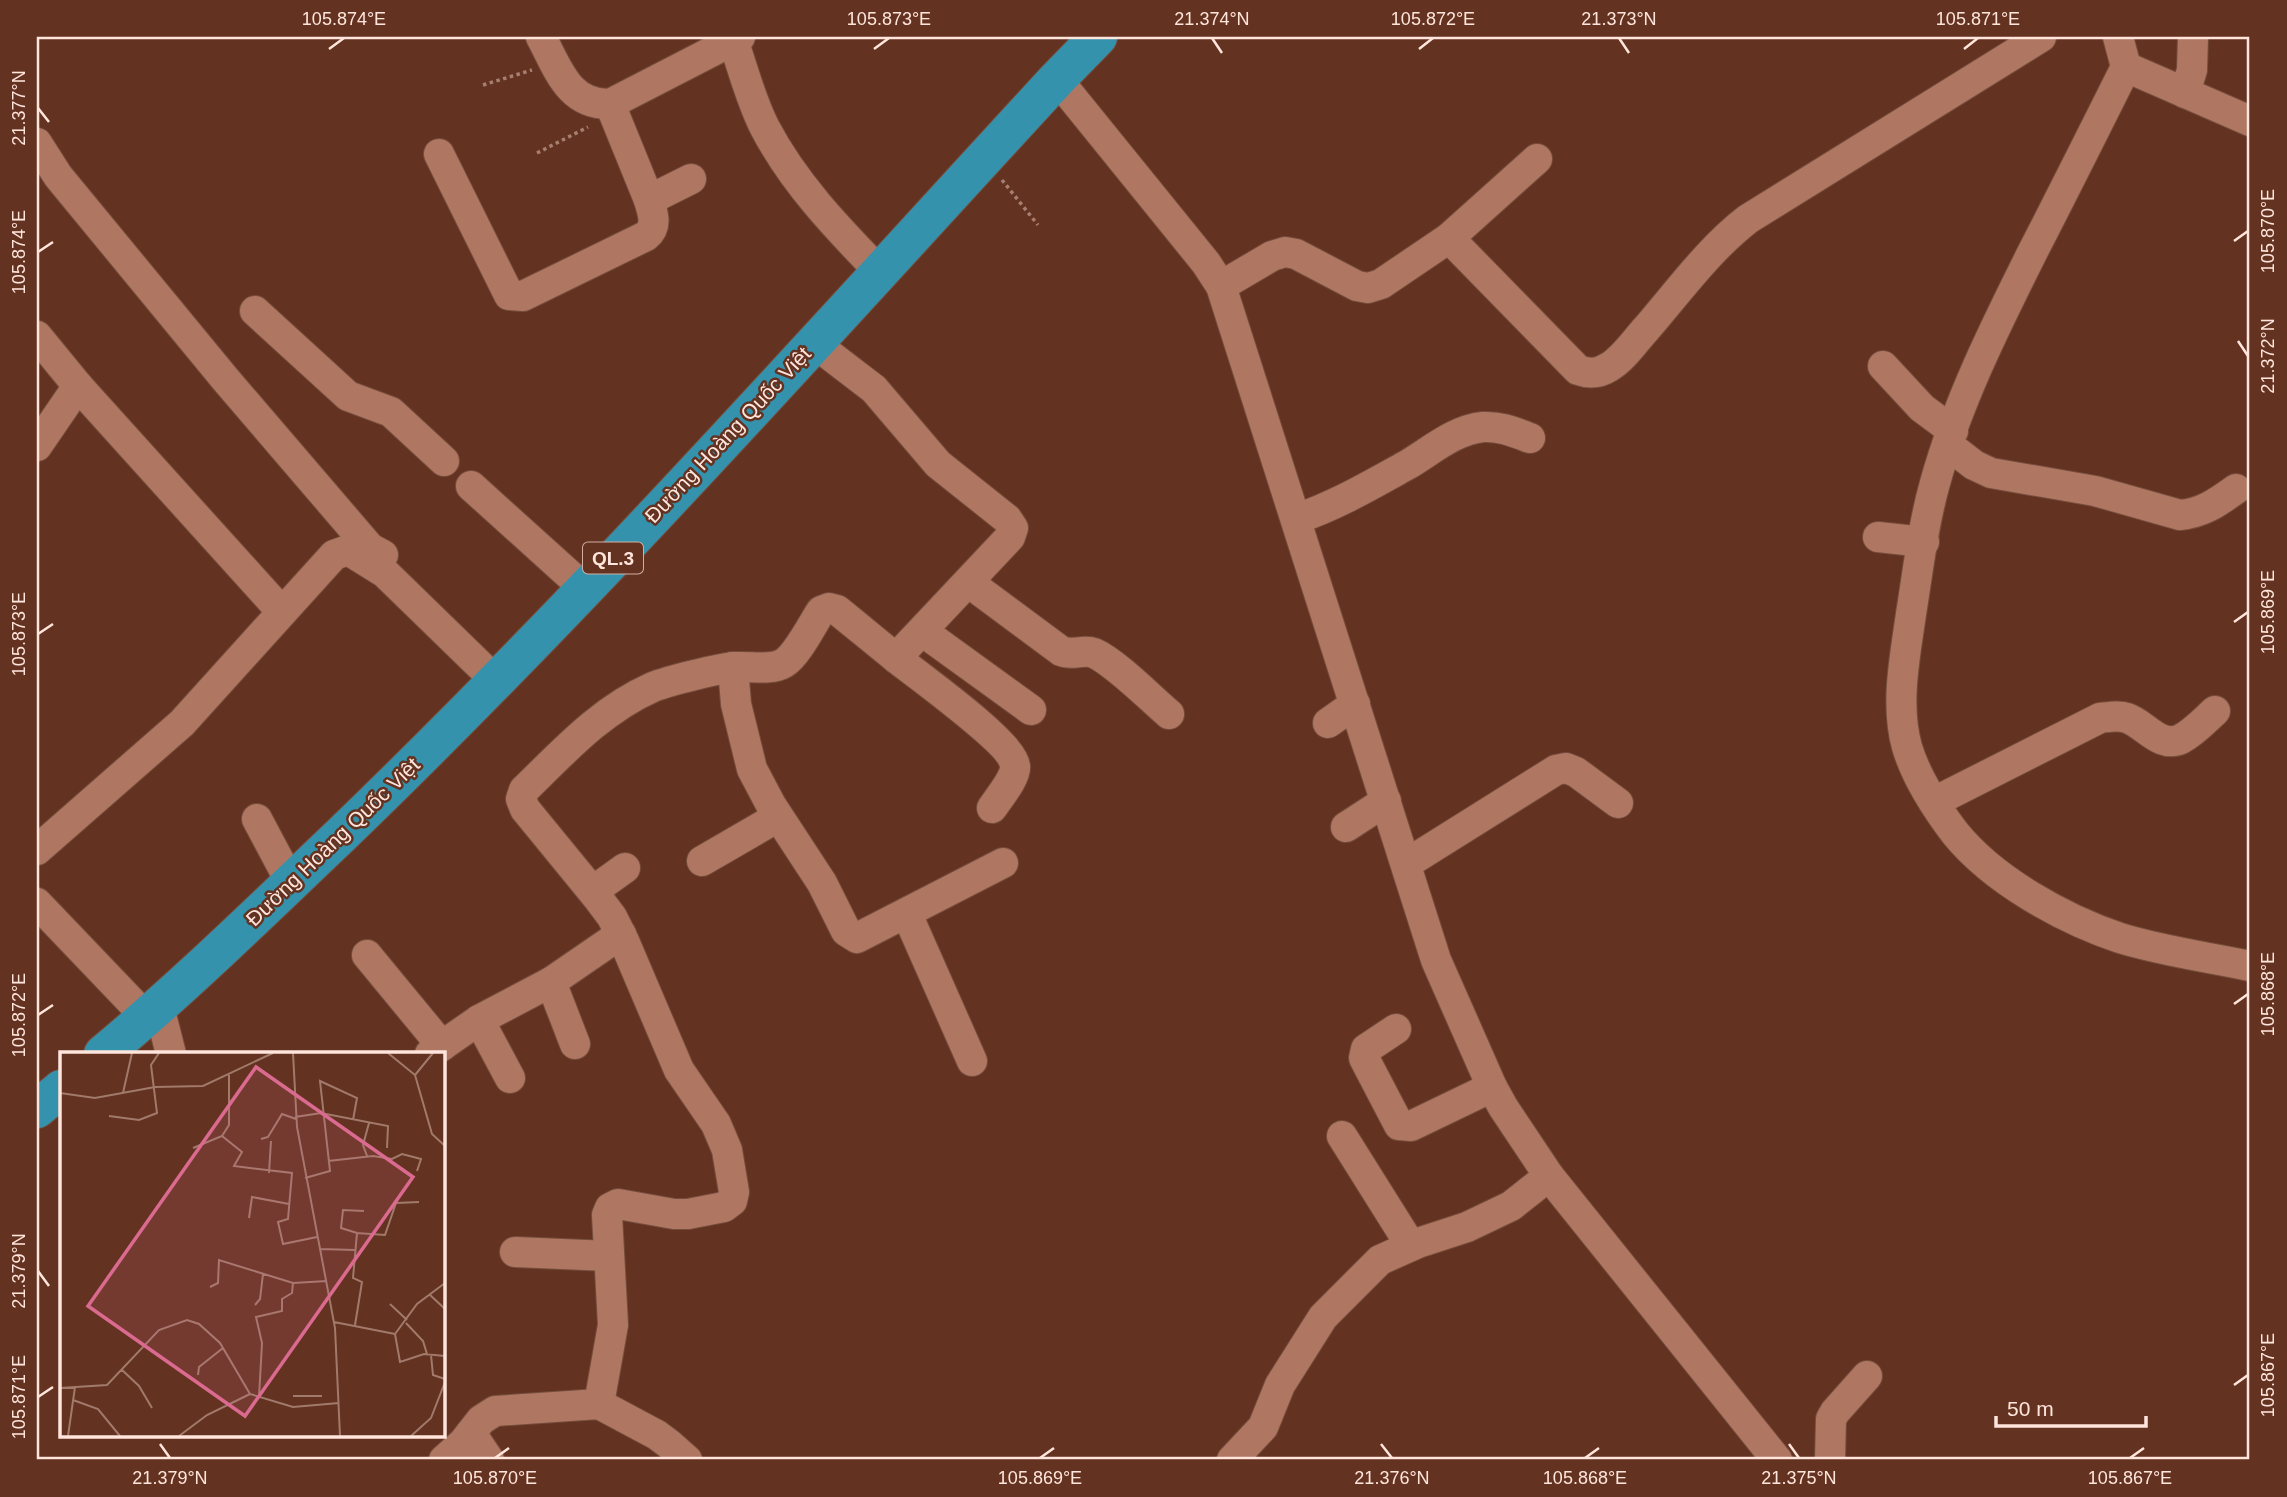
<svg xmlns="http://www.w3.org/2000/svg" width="2287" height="1497" viewBox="0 0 2287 1497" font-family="Arial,sans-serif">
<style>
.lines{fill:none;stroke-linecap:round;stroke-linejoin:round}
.minor-casing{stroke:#764d3d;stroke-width:32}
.highway-casing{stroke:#764d3d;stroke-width:40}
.path{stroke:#a67f71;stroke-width:3.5;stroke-dasharray:3.5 3.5;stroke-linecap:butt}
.minor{stroke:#af7762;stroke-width:30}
.highway{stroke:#3592ad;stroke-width:38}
.ticks{fill:none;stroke:#ffe5dc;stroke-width:2.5}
.labels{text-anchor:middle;stroke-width:5;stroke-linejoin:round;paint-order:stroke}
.shield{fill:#633220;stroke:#d0afa4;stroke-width:2}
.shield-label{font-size:19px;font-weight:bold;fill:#ffe5dc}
.street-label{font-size:21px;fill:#ffe5dc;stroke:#633220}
.inset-road{fill:none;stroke:#a17a6b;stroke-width:2}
.view{fill:#da6a8f;fill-opacity:0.15;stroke:#da6a8f;stroke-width:3.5}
.inset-edge{fill:none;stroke:#ffe5dc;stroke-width:3.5}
.neatline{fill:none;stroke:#ffe5dc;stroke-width:2.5}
.ticks-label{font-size:18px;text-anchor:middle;fill:#ffe5dc}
</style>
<rect width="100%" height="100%" fill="#633220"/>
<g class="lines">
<g class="minor-casing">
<g id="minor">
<path d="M541 37C558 68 568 105 610 104L740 37"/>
<path d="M2118 37 2126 67C2095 129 2064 191 2032 253 1995 327 1957 403 1935 483 1923 525 1918 571 1911 614 1905 657 1895 704 1907 747 1916 777 1936 808 1955 833 1993 880 2063 919 2120 938 2162 951 2207 957 2250 966"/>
<path d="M733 40C743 69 751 101 765 128 794 183 836 227 880 272"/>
<polyline points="2126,67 2250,121"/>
<polyline points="1057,79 1206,263 1221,286 1436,960 1492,1087 1503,1107 1549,1176 1777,1460"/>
<polyline points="2185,93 2192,70 2193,37"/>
<polyline points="37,143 58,176 226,380 370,548 383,555"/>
<path d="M439 154 509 295 523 296 646 236C658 226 653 214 649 200L610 104"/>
<polyline points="649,200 691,179"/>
<path d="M1449 238 1578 370C1589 374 1598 374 1609 367 1623 359 1635 341 1646 329 1678 292 1709 249 1748 219L2041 37"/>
<polyline points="1221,286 1272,256 1285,252 1296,254 1357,286 1368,288 1381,284 1449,238 1537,159"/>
<polyline points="255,311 348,396 391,412 444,461"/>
<polyline points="37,336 78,386 282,612"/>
<polyline points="814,343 874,389 938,464 1007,519 1013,528 1010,537 896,658"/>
<polyline points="1883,366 1922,408 1953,431"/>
<path d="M1948 445 1974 465 1991 473 2095 491 2180 515C2203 513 2218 502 2236 489"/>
<polyline points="37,446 78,386"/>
<polyline points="471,486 584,588"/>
<path d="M1296 519C1335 506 1371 485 1407 465 1431 451 1454 430 1483 427 1500 426 1514 432 1530 438"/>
<polyline points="1878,537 1924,542"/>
<path d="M968 582 1061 651C1072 656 1083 649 1094 653 1116 663 1149 697 1169 714"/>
<polyline points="922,631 1031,710"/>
<polyline points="733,667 736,704 752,769 771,805 822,883 846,931 857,938 1003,863"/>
<polyline points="1328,723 1355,704"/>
<path d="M1934 802 2100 718C2109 717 2118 715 2127 718 2145 724 2160 749 2181 739 2194 732 2205 720 2215 711"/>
<polyline points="257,819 291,883"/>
<polyline points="1346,827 1386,801"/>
<polyline points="37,850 182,723 334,555 348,550 385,573 496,681"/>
<polyline points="702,861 778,817"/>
<polyline points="1406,864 1556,770 1566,768 1576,772 1618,803"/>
<polyline points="593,891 625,868"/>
<polyline points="37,903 147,1018"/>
<polyline points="907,914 972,1061"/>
<polyline points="367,955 442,1046"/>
<polyline points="551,982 575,1044"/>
<polyline points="159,1007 171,1054"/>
<polyline points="479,1020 510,1078"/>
<polyline points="1396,1029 1366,1049 1364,1058 1399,1125 1411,1126 1492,1087"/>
<polyline points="430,1054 479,1020 551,982 621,934"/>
<polyline points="1342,1136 1411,1246"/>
<polyline points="515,1252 609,1256"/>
<path d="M599 1404 613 1325 607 1215 610 1208 618 1204 674 1214H688L724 1207 732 1201 734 1192 727 1150 716 1124 679 1070 624 941 612 917 597 897 525 809 521 799 524 790C564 751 601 710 653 687 668 681 720 668 736 667 751 666 771 671 784 663 797 655 812 625 821 611L829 608 837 610C857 626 876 642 896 658 917 675 1013 743 1015 766 1017 776 998 799 992 808"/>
<polyline points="471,1433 489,1460"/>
<polyline points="444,1460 463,1443 481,1420 495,1411 599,1404 657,1435 669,1444 687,1460"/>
<polyline points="1232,1460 1263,1427 1280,1385 1323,1317 1380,1260 1418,1243 1467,1227 1511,1206 1549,1176"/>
<polyline points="1830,1460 1831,1419 1835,1412 1867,1376"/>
</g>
</g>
<g class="highway-casing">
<g id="highway">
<path d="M103 1054C186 985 262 910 340 836 590 595 821 335 1057 79L1098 37"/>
<polyline points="37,1109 61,1089"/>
</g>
</g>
<g class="path">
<polyline points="483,85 532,70"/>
<polyline points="537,153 588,127"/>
<polyline points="1002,180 1038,225"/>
</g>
<use href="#minor" class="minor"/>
<use href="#highway" class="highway"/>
</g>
<path class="ticks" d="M1212 38 1222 53M1619 38 1629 53M329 49 344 38M874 49 889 38M1419 49 1433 38M1964 49 1978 38M38 108 49 122M2234 241 2248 231M38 252 53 242M2238 341 2248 356M2234 622 2248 612M38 634 53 624M2234 1004 2248 994M38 1015 53 1005M38 1271 49 1286M2234 1385 2248 1375M38 1397 53 1387M160 1444 170 1458M1381 1444 1392 1458M1789 1444 1799 1458M495 1458 509 1448M1040 1458 1054 1448M1585 1458 1599 1448M2130 1458 2144 1448"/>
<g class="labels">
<rect class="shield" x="583" y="542.5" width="60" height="31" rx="5"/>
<g class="shield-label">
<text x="613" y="565">QL.3</text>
</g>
<g class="street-label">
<text transform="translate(728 435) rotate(-47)" y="7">Đường Hoàng Quốc Việt</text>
<text transform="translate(333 842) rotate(-44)" y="7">Đường Hoàng Quốc Việt</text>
</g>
</g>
<g transform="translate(60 1052)">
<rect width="385" height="385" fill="#633220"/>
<path class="inset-road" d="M233 1 237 75 275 276 280 384M328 1 355 23 372 82 385 94M355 23 373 1M0 41 35 46 95 35 143 34 213 1M63 41 72 1M49 64 79 68 97 61 91 13 99 1M235 65 261 61 328 74 327 96M162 84 182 100 174 114 232 121 228 167 218 170 223 192 257 185M201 87 208 85 222 62 236 67M133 96 162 84 169 73V23M307 104 303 93 309 71M268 109 313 104 332 107 342 102 361 107 357 119M209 121 211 89M245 126 270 119 260 29 297 46 293 68M189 166 192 145 229 152M297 181 281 176 283 158 304 159M260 197 295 198M150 235 158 231 159 208 233 231 267 229M369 242 385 257M330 252 347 268M195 253 200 247 203 222M274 270 335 282M346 271 363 289 367 302M295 273 302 230 293 226 297 181 325 183 336 151 359 150M335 282 340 310 364 302 385 304M335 282 357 252 385 231M371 303 373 323 385 327M61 317 79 334 92 356M138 323 139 315 163 296M0 336 47 333 99 278 127 268 139 272 160 291 190 342 233 355 279 351M233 344H262M199 345 202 291 196 265 222 259V247L232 241 233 231M13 348 38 357 60 384M8 384 15 335M119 384 147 363 190 342M351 384 371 366 385 330"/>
<path class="view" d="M196 15 353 125 185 364 28 254Z"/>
<rect width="385" height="385" class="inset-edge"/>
</g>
<rect width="2287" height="1497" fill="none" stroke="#633220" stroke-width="77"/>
<path d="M1996 1416v10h150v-10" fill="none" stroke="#ffe5dc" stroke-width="3.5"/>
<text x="2007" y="1416" font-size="21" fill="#ffe5dc" stroke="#633220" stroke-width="5" paint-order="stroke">50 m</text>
<rect x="38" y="38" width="2210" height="1420" class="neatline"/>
<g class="ticks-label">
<text x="344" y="25">105.874°E</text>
<text x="889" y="25">105.873°E</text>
<text x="1212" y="25">21.374°N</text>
<text x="1433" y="25">105.872°E</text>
<text x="1619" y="25">21.373°N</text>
<text x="1978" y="25">105.871°E</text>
<text transform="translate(19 108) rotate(-90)" y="6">21.377°N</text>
<text transform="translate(2268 231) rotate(-90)" y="6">105.870°E</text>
<text transform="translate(19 252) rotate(-90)" y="6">105.874°E</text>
<text transform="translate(2268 356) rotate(-90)" y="6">21.372°N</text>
<text transform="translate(2268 612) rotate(-90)" y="6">105.869°E</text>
<text transform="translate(19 634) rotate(-90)" y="6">105.873°E</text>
<text transform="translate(2268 994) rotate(-90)" y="6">105.868°E</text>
<text transform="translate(19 1015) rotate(-90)" y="6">105.872°E</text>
<text transform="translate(19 1271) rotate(-90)" y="6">21.379°N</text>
<text transform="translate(2268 1375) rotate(-90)" y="6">105.867°E</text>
<text transform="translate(19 1397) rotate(-90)" y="6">105.871°E</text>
<text x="170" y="1484">21.379°N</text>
<text x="495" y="1484">105.870°E</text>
<text x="1040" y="1484">105.869°E</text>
<text x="1392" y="1484">21.376°N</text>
<text x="1585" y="1484">105.868°E</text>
<text x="1799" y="1484">21.375°N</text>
<text x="2130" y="1484">105.867°E</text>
</g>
</svg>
